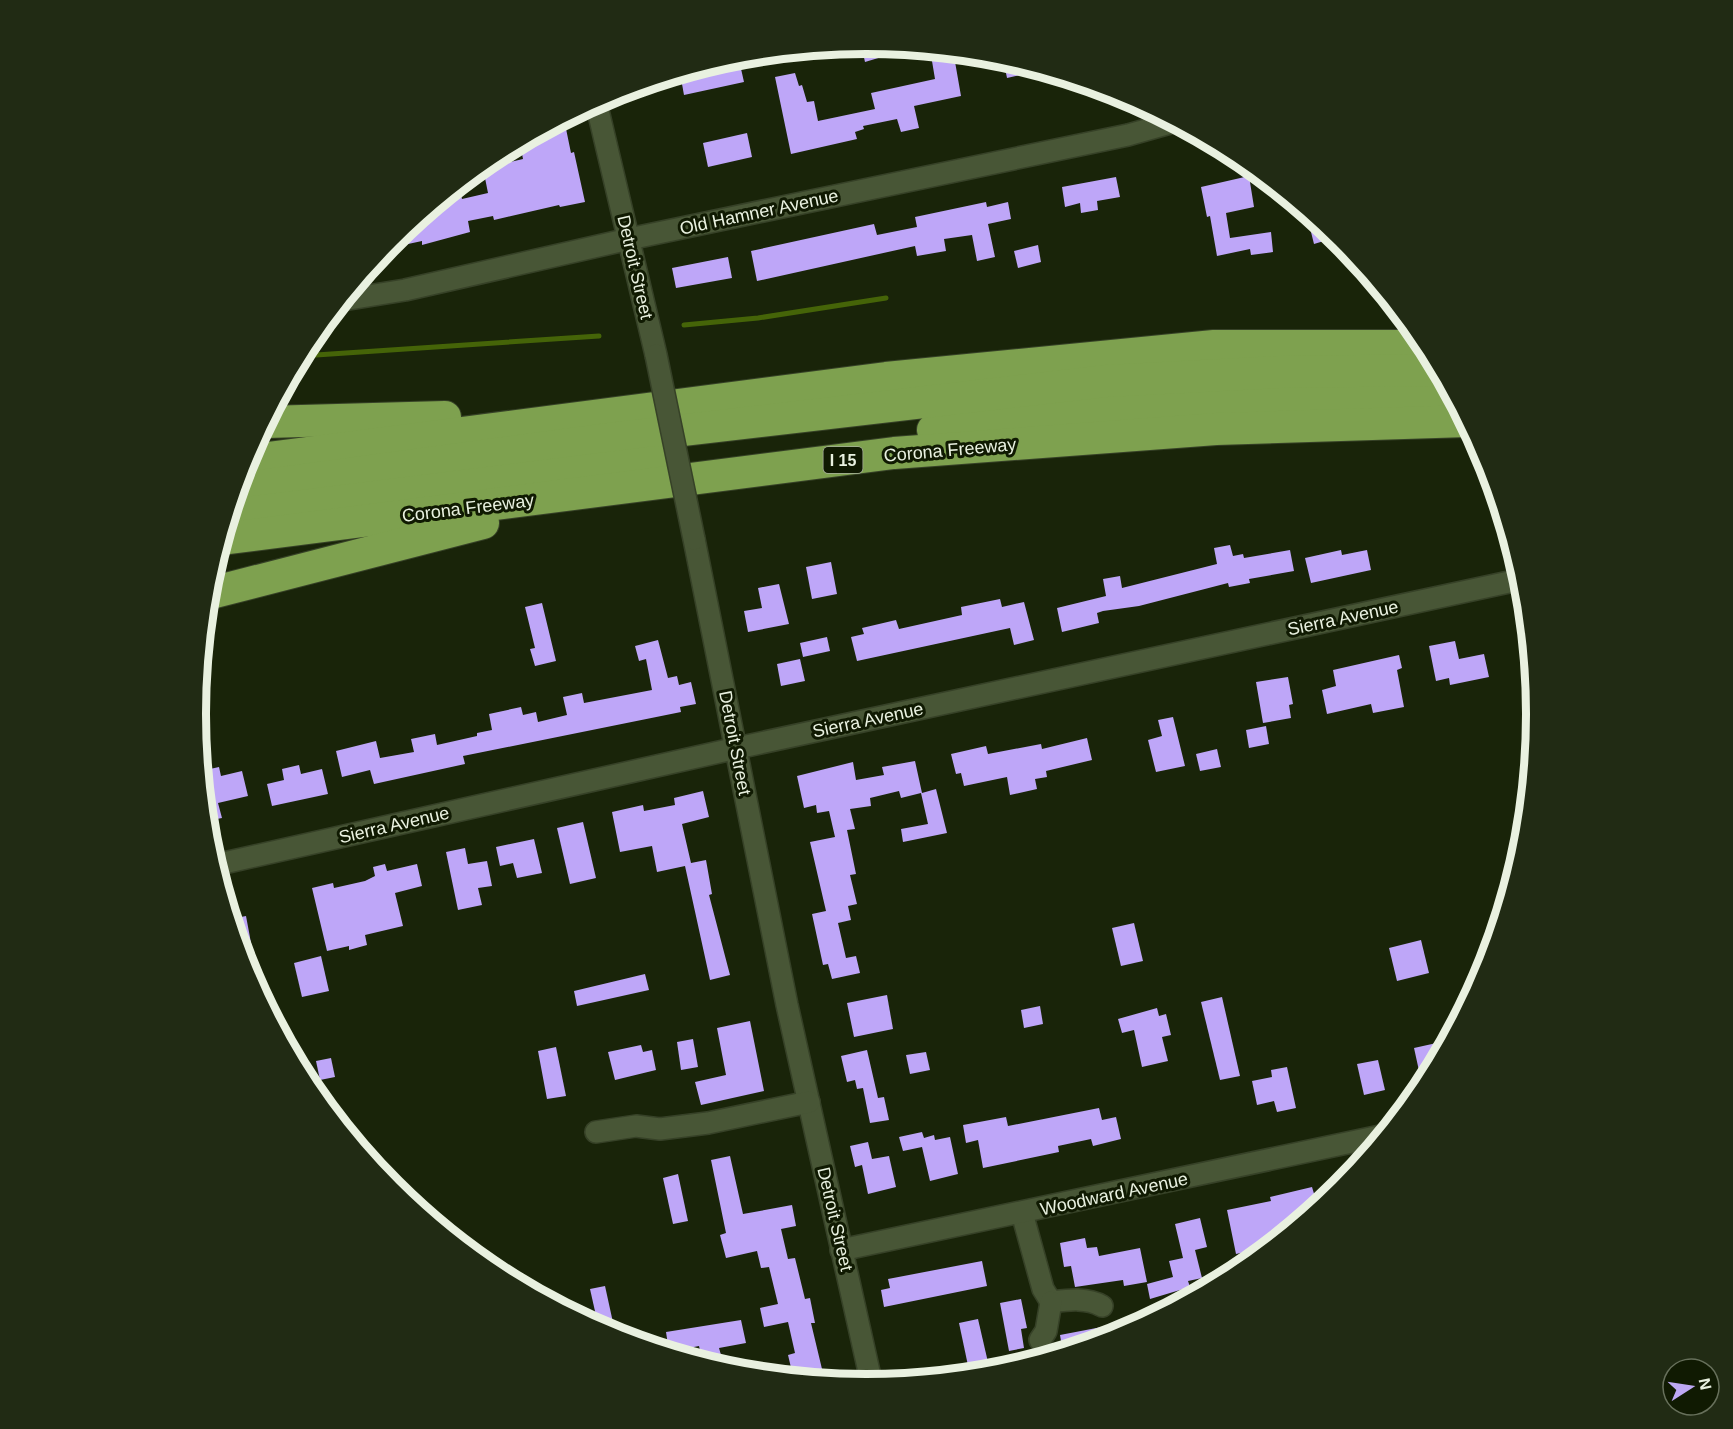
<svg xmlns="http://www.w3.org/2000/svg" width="1733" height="1429" viewBox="0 0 1733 1429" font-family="Arial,sans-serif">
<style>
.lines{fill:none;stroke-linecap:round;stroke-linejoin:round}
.stream{stroke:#456408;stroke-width:5}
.building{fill:#bea6f8}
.minor-casing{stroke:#364127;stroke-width:24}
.highway-casing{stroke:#364127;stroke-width:34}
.minor{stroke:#485636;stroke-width:21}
.highway{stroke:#7ea14f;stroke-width:32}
.minor-bridge-casing{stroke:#364127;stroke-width:24;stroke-linecap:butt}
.minor-bridge{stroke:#485636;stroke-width:21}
.labels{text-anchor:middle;stroke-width:6;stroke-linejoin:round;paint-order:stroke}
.shield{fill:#101a02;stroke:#a8b09d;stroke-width:1.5}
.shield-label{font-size:16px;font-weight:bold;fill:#e9f1e0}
.street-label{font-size:18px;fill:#e9f1e0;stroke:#101a02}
.rim{fill:none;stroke:#e9f1e0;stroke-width:8}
</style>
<rect width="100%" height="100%" fill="#192409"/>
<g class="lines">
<g class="stream">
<polyline points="684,325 758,318 886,298"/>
<polyline points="301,356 599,336"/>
</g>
</g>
<g class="building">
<polygon points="861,44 883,45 885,56 865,62"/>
<polygon points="954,56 961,96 914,106 919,128 901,132 897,119 863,126 864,129 855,132 857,139 791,154 775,77 795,73 799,86 802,85 807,102 814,101 818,121 875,109 871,93 935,79 932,61"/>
<polygon points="1003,58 1014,61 1041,70 1007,78"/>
<polygon points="739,60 744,82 684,95 680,73"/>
<polygon points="564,119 571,153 574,152 585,202 560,207 559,205 494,220 493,216 468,221 470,232 422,245 422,241 385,249 421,216 443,212 441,200 459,185 462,199 488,193 483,168 523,159 520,143"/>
<polygon points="747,133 752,157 708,167 703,143"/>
<polygon points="1249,176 1254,207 1226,213 1230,238 1271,232 1273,252 1251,255 1250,249 1217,256 1210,216 1207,217 1201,187"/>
<polygon points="1116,177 1120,197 1097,201 1098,210 1081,213 1080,203 1065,207 1062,187"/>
<polygon points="986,202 987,207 1008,202 1011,219 988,224 995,257 977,261 972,235 944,239 946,251 917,256 915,246 757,281 751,251 874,224 877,235 917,227 915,217"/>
<polygon points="1306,212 1323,225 1337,237 1314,244"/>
<polygon points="1038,245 1041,262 1018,268 1014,251"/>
<polygon points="728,257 732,278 676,288 672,268"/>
<polygon points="1230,545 1233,556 1243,554 1244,558 1290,550 1294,571 1249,579 1250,583 1229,587 1228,583 1139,606 1103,611 1097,613 1099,623 1062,632 1057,608 1106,596 1103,579 1120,576 1122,588 1217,564 1214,548"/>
<polygon points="1341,550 1342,555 1367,550 1371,570 1311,583 1305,558"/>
<polygon points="831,562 837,594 812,599 806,567"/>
<polygon points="779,584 789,624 748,632 744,611 762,608 758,588"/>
<polygon points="1000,599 1002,607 1024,602 1034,640 1014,645 1010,628 857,661 851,637 864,634 862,628 896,620 899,629 962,615 961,607"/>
<polygon points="542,603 556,661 535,666 530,649 535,648 525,607"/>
<polygon points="827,637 830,651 803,657 800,643"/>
<polygon points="658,640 668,678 677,676 679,685 691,682 696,704 680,707 681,712 463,756 465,764 374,784 370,770 342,777 336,751 376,741 380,758 414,752 411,739 435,734 437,745 477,736 477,733 492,730 489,714 521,707 523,715 536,712 538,722 567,715 563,697 582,693 584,703 652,690 646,659 639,661 635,646"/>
<polygon points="1455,641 1459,659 1484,654 1489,677 1450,685 1449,678 1436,681 1429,646"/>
<polygon points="1399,655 1402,668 1397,670 1404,707 1373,713 1371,704 1327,714 1322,690 1336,686 1333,670"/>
<polygon points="800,659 805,681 781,686 777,664"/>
<polygon points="1288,677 1293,704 1289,705 1291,718 1263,723 1256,682"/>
<polygon points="1537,716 1535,736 1528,737 1524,719"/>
<polygon points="1173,717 1185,766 1156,772 1148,740 1162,736 1158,720"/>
<polygon points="1266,726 1269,744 1249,748 1246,730"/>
<polygon points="1087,738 1092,760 1046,771 1047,777 1035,779 1037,789 1010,795 1007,777 964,786 961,773 956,774 951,754 986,746 988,754 1041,744 1042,749"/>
<polygon points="1217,749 1221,767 1200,771 1196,754"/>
<polygon points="915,761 922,793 936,789 947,833 903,842 901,829 928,824 921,793 901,798 899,791 870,798 871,806 850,809 855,829 847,830 856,874 850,875 857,904 848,906 851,920 838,923 846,958 856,956 860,973 832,979 828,964 823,965 812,914 826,911 810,842 835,837 829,811 817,813 816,805 804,808 797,776 853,762 856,780 884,775 882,767"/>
<polygon points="299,765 301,774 322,769 328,794 272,806 267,784 284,780 282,769"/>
<polygon points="219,767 221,776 242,771 248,796 218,803 222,818 206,821 204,800 206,799 201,771"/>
<polygon points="703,791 709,817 682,824 691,863 706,860 712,894 709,895 730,975 710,980 685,866 657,872 652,846 620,852 612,812 643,805 644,811 675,805 674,798"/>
<polygon points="583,822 596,878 570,884 557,828"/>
<polygon points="534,839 542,873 517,878 513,863 500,866 496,847"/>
<polygon points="465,848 468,864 487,861 492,886 478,888 482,905 458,910 446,852"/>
<polygon points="385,864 387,871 417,864 422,886 395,893 403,926 365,935 367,945 349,950 349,946 327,951 312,888 333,883 334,888 365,881 375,876 373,867"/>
<polygon points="246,916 257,975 250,977 231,919"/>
<polygon points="1134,923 1143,961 1121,966 1112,928"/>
<polygon points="1421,940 1429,973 1397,981 1389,948"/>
<polygon points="321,956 329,991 302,997 294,963"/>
<polygon points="645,974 649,990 577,1006 574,991"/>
<polygon points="887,995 893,1029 854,1037 847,1003"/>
<polygon points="1222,997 1240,1076 1220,1080 1201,1002"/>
<polygon points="1040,1006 1043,1024 1024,1028 1021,1010"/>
<polygon points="1157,1008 1159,1016 1166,1014 1171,1035 1162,1037 1168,1061 1142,1067 1134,1030 1122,1033 1118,1019"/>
<polygon points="750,1021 764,1091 701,1105 695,1082 726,1075 717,1028"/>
<polygon points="693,1039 698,1067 681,1070 677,1042"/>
<polygon points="1450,1040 1424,1088 1423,1089 1414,1048"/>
<polygon points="641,1045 643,1052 652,1050 656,1070 615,1080 608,1052"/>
<polygon points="556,1047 566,1096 547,1099 538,1051"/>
<polygon points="867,1050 878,1098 884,1097 889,1120 870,1123 863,1088 857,1089 855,1080 847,1082 841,1056"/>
<polygon points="926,1052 930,1070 910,1074 906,1055"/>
<polygon points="331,1058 335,1077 320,1080 316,1061"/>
<polygon points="1378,1060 1385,1090 1364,1095 1357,1064"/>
<polygon points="1287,1067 1296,1108 1277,1112 1274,1101 1257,1105 1252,1081 1272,1077 1271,1070"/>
<polygon points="1099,1108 1102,1120 1116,1117 1121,1139 1093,1146 1091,1139 1058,1146 1059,1152 983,1168 978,1140 966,1143 963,1125 1006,1117 1008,1126"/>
<polygon points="922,1132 924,1138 934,1135 935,1140 950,1137 958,1174 930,1181 922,1147 903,1151 899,1137"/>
<polygon points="868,1142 872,1159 889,1156 896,1187 868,1194 862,1165 855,1167 850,1146"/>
<polygon points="730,1156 743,1214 792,1205 796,1226 781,1229 788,1259 795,1258 805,1299 810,1298 815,1323 811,1323 822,1369 793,1376 788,1355 795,1353 788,1322 764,1327 760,1308 778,1304 769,1267 761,1268 757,1251 726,1258 720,1235 726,1233 711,1160"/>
<polygon points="678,1174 688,1221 673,1224 663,1178"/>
<polygon points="1312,1187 1315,1197 1338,1191 1252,1262 1250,1251 1236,1254 1227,1210 1271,1201 1270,1197"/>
<polygon points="1200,1218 1207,1247 1195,1250 1202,1278 1188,1281 1190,1287 1150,1299 1147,1284 1173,1277 1169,1261 1183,1258 1175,1224"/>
<polygon points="1085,1238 1087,1248 1097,1247 1099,1256 1140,1248 1147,1282 1124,1286 1123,1280 1075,1287 1071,1266 1064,1267 1060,1243"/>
<polygon points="982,1261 987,1286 884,1307 881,1290 890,1288 888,1279"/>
<polygon points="605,1286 614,1327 601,1330 599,1329 590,1289"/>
<polygon points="1021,1299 1027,1328 1021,1329 1024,1348 1009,1351 1000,1303"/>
<polygon points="978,1319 990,1371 970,1375 959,1323"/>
<polygon points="741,1320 746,1343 719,1348 725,1369 703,1363 699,1346 679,1350 678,1343 668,1345 666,1332"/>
<polygon points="1112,1325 1115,1337 1063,1353 1060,1335"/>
</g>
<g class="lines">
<g class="minor-casing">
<g id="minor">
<polyline points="596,102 656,355"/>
<polyline points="343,300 405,290 629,239 1128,135 1174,122"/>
<polyline points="694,539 787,1005 872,1385"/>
<polyline points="215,865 737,748 1523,579"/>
<polyline points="596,1132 636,1126 660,1129 708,1123 809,1102"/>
<path d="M1022 1213 1043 1289 1051 1302C1067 1300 1087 1297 1102 1306"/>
<polyline points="841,1250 1385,1135"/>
<polyline points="1040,1340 1046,1331 1051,1302"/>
</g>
</g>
<g class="highway-casing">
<g id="highway">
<polyline points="266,422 445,417"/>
<polyline points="933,430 1115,409 1346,396 1454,397"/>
<polyline points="246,461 886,378 1214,346 1427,346"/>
<polyline points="237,489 607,439 1106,381 1279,372 1439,370"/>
<polyline points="229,515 657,462"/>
<polyline points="222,539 894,453 1216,429 1467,421"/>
<polyline points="207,594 483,523"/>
</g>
</g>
<use href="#minor" class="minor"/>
<use href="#highway" class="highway"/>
<g class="minor-bridge-casing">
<polyline id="minor-bridge" points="656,355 694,539"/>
</g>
<use href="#minor-bridge" class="minor-bridge"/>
</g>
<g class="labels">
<rect class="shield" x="823.5" y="447" width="39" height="26" rx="4.5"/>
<g class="shield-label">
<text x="843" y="466">I 15</text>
</g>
<g class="street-label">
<text transform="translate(759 212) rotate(-12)" y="6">Old Hamner Avenue</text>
<text transform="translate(635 267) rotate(77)" y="6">Detroit Street</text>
<text transform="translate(950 450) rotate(-5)" y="6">Corona Freeway</text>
<text transform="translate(468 508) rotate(-7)" y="6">Corona Freeway</text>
<text transform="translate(1343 618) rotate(-12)" y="6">Sierra Avenue</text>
<text transform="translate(868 720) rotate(-12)" y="6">Sierra Avenue</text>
<text transform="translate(735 743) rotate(79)" y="6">Detroit Street</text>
<text transform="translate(394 825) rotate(-13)" y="6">Sierra Avenue</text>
<text transform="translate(1114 1194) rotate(-12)" y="6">Woodward Avenue</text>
<text transform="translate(835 1219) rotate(77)" y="6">Detroit Street</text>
</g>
</g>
<path d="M0 0H1733V1429H0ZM206 714a660 660 0 1 1 1320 0a660 660 0 1 1-1320 0Z" fill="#212b14" fill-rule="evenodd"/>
<path class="rim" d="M206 714a660 660 0 1 1 1320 0a660 660 0 1 1-1320 0Z"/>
<g transform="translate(1691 1387) rotate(78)"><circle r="28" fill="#101a02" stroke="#67705b" stroke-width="1.5"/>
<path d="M0-4.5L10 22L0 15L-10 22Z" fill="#bea9f4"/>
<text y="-9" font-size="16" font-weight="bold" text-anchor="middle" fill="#e9f1e0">N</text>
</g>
</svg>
